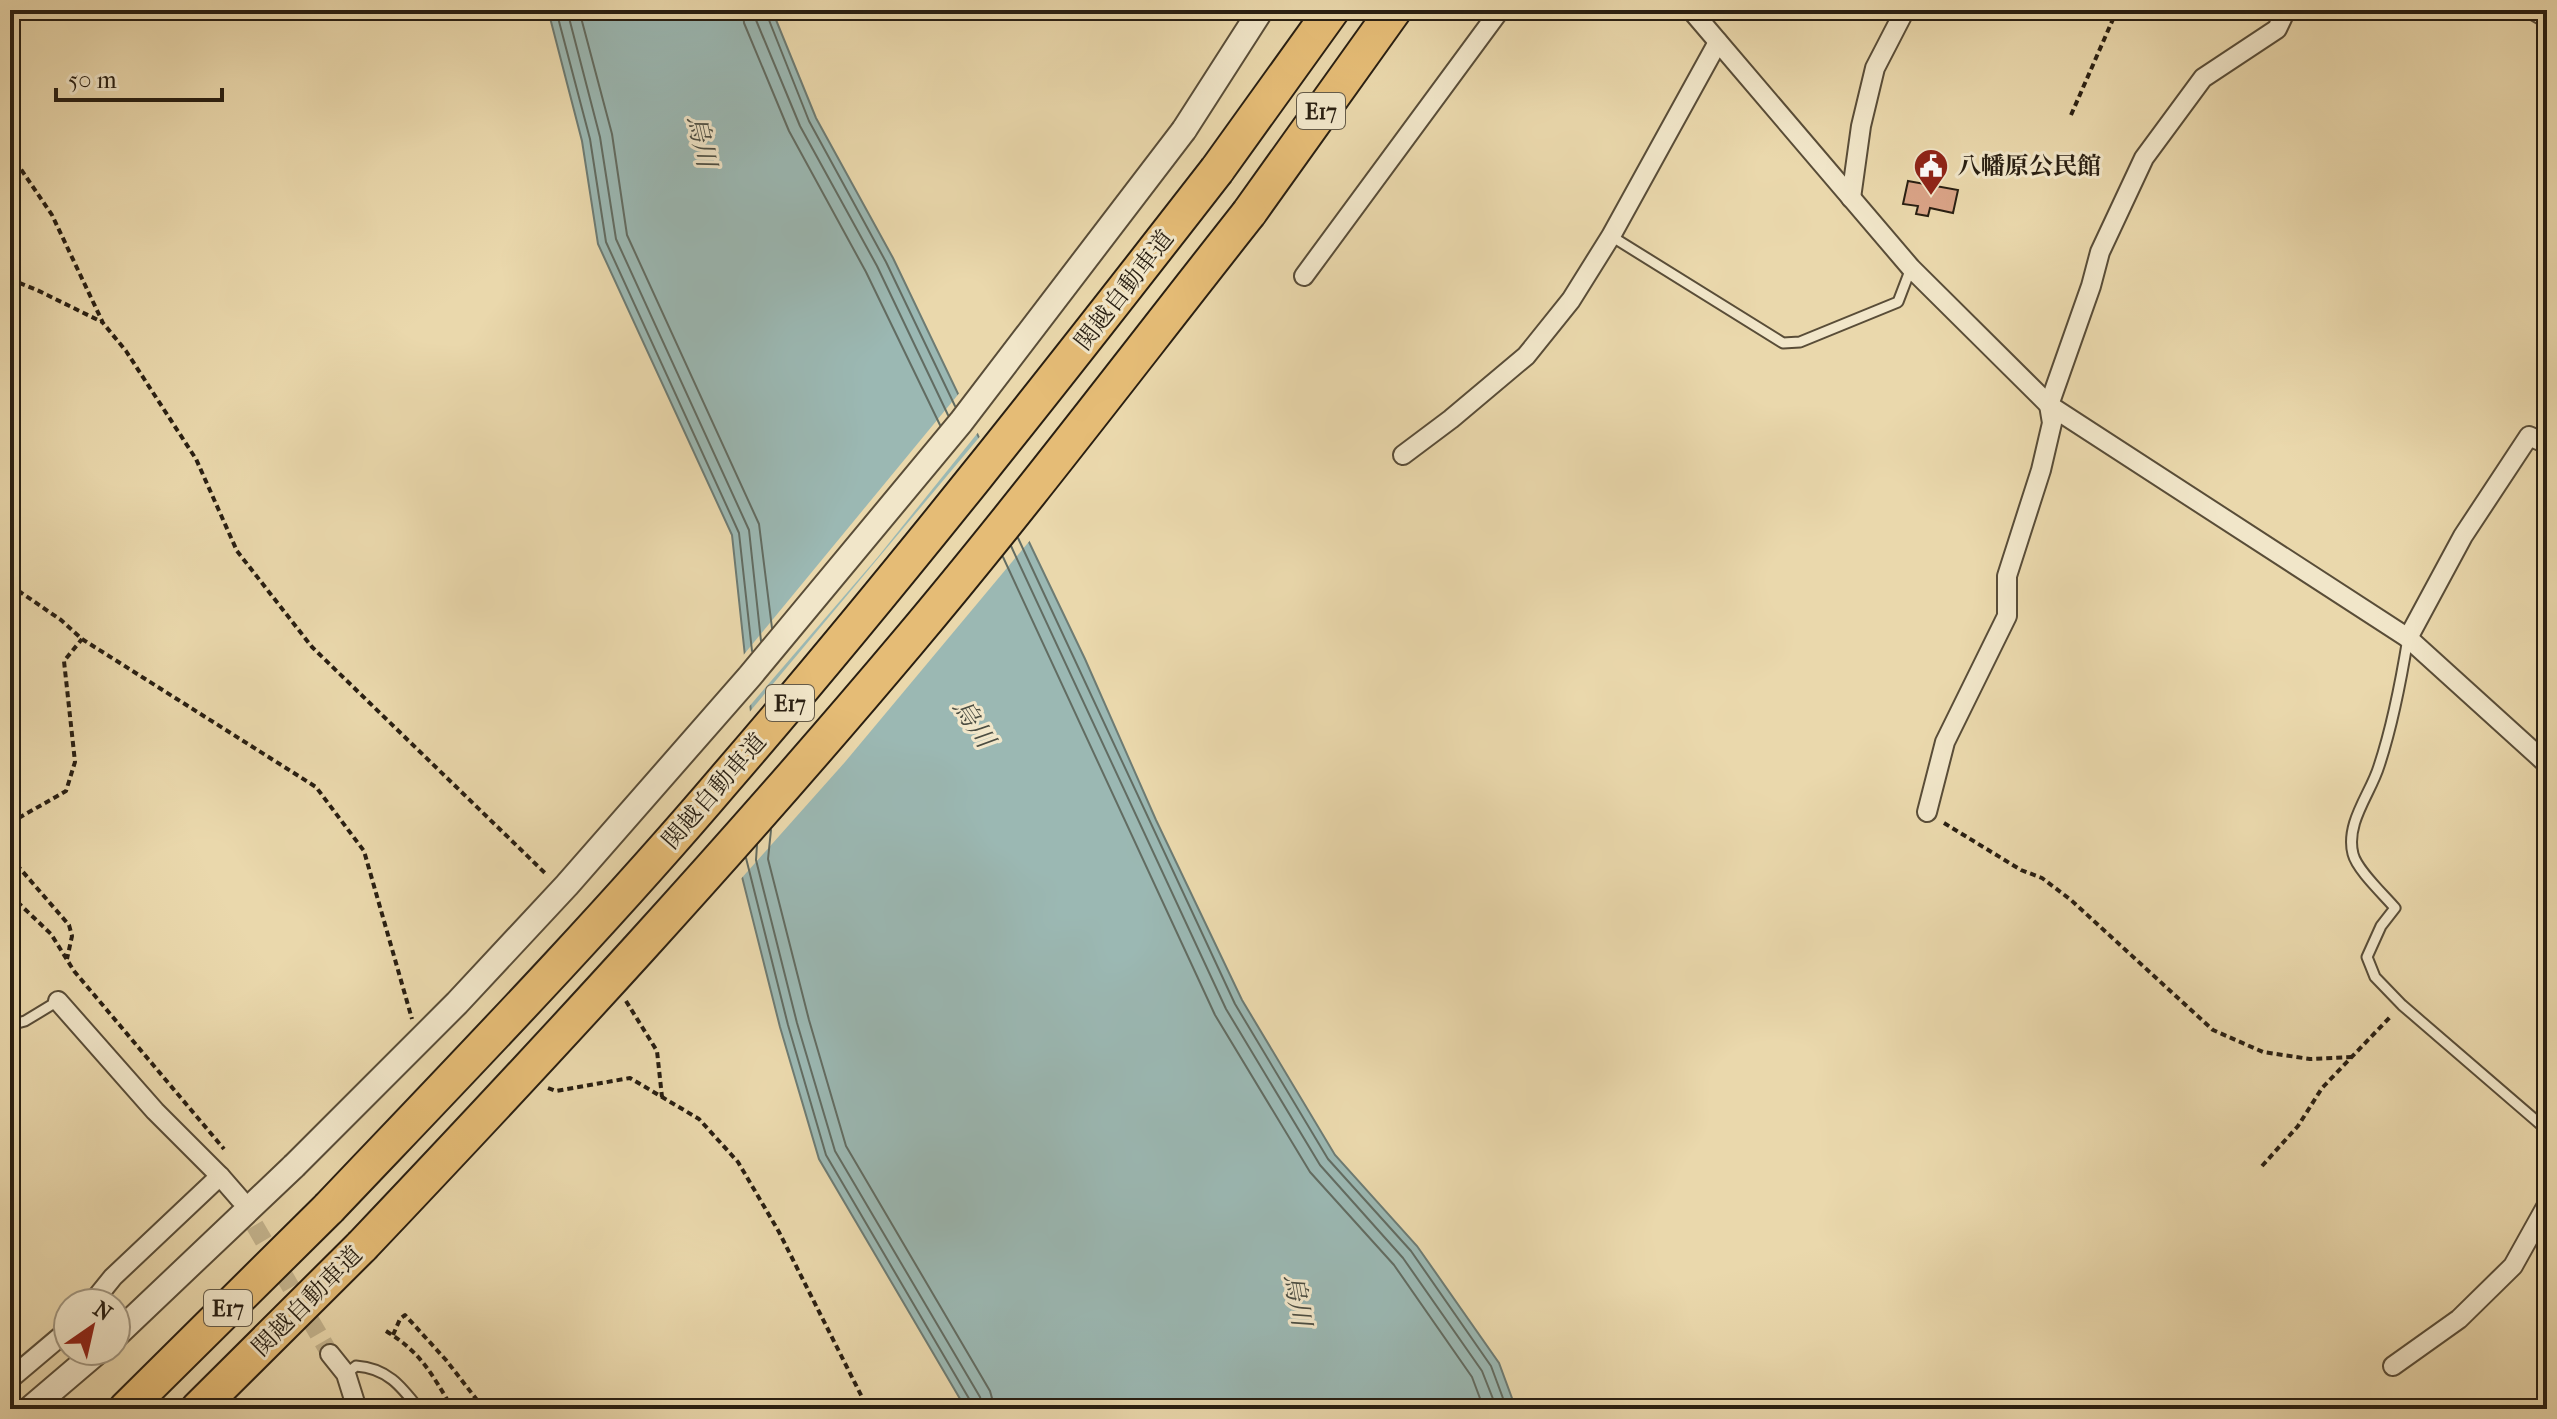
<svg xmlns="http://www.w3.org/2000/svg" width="2557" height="1419" viewBox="0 0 2557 1419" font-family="'IM FELL French Canon','Noto Serif JP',serif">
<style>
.water{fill:#9bb8b3;stroke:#6d7b73;stroke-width:2}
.pier{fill:#ead8ac}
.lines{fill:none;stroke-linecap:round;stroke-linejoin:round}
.shore{stroke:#626c62;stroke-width:2}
.building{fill:#d9a386;stroke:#291f12;stroke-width:2}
.minor-tunnel{stroke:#c3b38d;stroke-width:18;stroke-dasharray:18 9;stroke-linecap:butt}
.service-casing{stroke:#594d38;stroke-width:13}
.minor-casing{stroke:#594d38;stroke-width:22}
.tertiary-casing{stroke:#594d38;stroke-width:28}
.motorway-casing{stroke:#291f12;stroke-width:38}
.path{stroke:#291f12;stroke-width:4;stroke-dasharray:6 4;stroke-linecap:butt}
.service{stroke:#f1e6c9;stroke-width:9}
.minor{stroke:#f1e6c9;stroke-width:18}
.tertiary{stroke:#f1e6c9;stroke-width:24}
.motorway{stroke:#e5bc76;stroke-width:34}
.tertiary-bridge-casing{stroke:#594d38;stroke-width:28;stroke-linecap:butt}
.motorway-bridge-casing{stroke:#291f12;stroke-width:38;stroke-linecap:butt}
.tertiary-bridge{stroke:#f1e6c9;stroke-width:24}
.motorway-bridge{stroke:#e5bc76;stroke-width:34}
.labels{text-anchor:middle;stroke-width:6;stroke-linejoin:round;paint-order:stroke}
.shield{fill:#f1e6c9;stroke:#655b49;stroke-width:2}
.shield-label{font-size:22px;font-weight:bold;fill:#291f12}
.poi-label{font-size:24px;font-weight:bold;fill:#291f12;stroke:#f1e6c9;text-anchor:start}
.street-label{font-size:24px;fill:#291f12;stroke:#f1e6c9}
.water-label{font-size:26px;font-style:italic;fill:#4b4d42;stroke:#f1e6c9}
</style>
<rect width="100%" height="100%" fill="#ead8ac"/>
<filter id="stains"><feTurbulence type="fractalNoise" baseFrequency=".0025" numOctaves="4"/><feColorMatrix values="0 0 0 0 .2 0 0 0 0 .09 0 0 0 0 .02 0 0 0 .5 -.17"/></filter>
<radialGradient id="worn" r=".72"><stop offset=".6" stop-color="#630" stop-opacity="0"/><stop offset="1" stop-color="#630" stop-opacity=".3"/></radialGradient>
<polygon class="water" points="548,10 772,10 816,118 893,258 1085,659 1156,820 1242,1000 1335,1155 1417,1246 1499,1363 1516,1409 966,1409 819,1159 780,1027 738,861 751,712 732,535 598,244 582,141"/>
<g class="pier">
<polygon points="961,391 980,430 877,558 747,709 741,658"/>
<polygon points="982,434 1032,538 845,762 739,881 734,861 747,715"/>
</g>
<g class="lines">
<g class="shore">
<polyline points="556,10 590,139 606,242 739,533 752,651"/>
<polyline points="567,10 600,137 616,239 749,530 761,641"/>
<polyline points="579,10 612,134 627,235 759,524 772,628"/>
<polyline points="743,10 744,23 789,131 866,272 940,425"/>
<polyline points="755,10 756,20 800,126 877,266 948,415"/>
<polyline points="765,10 809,121 886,262 955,406"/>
<polyline points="1018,538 1235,1004 1328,1159 1411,1251 1491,1366 1507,1409"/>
<polyline points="1011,546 1226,1009 1320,1165 1403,1258 1482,1371 1497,1409"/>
<polyline points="1003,557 1215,1015 1310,1172 1394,1265 1472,1377 1484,1409"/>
<polyline points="771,830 768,859 809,1020 846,1146 990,1391 995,1409"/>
<polyline points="757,845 756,860 797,1023 835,1151 980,1397 983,1409"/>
<polyline points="746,858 788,1025 826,1155 971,1402 973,1409"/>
</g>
</g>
<polygon class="building" points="1908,181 1958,190 1953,213 1930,208 1928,216 1916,214 1918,206 1903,204"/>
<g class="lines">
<polyline class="minor-tunnel" points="241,1202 330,1354"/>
<g class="service-casing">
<g id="service">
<polyline points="1611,236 1783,343 1800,342 1898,302 1911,268"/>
<path d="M2408 638C2401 681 2393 724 2379 766 2371 793 2345 823 2353 854 2357 870 2384 895 2395 908L2381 926 2367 957 2375 977 2402 1005 2547 1130"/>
<polyline points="10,1025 25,1021 58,1001"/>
<path d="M346 1374 356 1366C387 1368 401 1386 419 1409"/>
</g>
</g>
<g class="minor-casing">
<g id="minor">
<polyline points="1691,10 1911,268 2049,405 2408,638 2547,764"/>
<polyline points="2533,10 2547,18"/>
<polyline points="1851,198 1861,126 1875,68 1905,10"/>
<polyline points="1304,276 1500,10"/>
<polyline points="1403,455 1451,419 1526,356 1571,300 1611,236 1718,42"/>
<polyline points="2408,638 2463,536 2529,436 2547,444"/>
<polyline points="1927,812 1945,742 2007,616 2007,576 2041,470 2052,423 2049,405 2091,286 2100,252 2144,158 2203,78 2277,29 2286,10"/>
<polyline points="58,1001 155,1111 220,1176 240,1199"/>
<polyline points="92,1303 113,1277 220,1176"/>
<polyline points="330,1354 346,1374 357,1409"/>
<polyline points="2393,1366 2459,1319 2513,1266 2547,1205"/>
<polyline points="10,1379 68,1330"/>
</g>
</g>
<g class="tertiary-casing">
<g id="tertiary">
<polyline points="1184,130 1261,10"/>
<polyline points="116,1335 294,1166"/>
<polyline points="30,1409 98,1351"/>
</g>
</g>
<g class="motorway-casing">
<g id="motorway">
<polyline points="1217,170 1332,10"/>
<polyline points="1249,213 1394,10"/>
<polyline points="126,1409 329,1208"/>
<polyline points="198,1409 362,1246"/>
</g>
</g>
<g class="path">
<polyline points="2071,115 2117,10"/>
<polyline points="10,153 52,215 103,323 126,351 196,459 237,551 312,647 547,875"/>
<polyline points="10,279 37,290 102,322"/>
<polyline points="10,585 61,620 82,639 316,787 364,851 412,1019"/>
<polyline points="10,823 66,791 75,762 64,661 82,639"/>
<polyline points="1944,823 2021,870 2042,878 2071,900 2213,1030 2263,1052 2310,1059 2352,1057"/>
<polyline points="10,857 69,925 72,936 67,959"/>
<polyline points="10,895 51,934 74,971 224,1149"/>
<polyline points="626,1001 657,1051 662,1097"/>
<polyline points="548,1088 556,1091 630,1078 699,1119 738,1162 779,1232 868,1409"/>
<polyline points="2262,1166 2298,1126 2322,1088 2392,1015"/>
<path d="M386 1331C422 1353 432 1375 453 1409"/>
<polyline points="393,1335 400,1319 405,1315 446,1360 484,1409"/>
</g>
<use href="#service" class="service"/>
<use href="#minor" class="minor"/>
<use href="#tertiary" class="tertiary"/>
<use href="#motorway" class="motorway"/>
<g class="tertiary-bridge-casing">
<polyline id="tertiary-bridge" points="294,1166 457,1003 567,885 750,676 961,422 1184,130"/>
</g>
<g class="motorway-bridge-casing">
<g id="motorway-bridge">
<path d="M329 1208C463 1067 599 927 725 779 896 581 1057 376 1217 170"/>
<path d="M362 1246C549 1049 733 850 908 642 1026 502 1136 356 1249 213"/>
</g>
</g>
<use href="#tertiary-bridge" class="tertiary-bridge"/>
<use href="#motorway-bridge" class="motorway-bridge"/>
</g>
<defs>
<g id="civic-pin" transform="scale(1.8)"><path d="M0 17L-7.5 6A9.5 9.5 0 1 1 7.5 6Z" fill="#8f2418" stroke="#f1e6c9"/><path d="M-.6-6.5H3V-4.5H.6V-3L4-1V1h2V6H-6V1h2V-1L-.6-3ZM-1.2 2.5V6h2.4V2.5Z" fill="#fff"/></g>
</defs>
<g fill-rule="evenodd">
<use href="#civic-pin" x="1931" y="166"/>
</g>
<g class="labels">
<g class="shield">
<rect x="1297" y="93" width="48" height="36" rx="6"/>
<rect x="766" y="685" width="48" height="36" rx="6"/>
<rect x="204" y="1290" width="48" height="36" rx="6"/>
</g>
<g class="shield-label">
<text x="1321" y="119">E17</text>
<text x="790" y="711">E17</text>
<text x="228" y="1316">E17</text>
</g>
<g class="poi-label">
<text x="1957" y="174">八幡原公民館</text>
</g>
<g class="street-label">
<text transform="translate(1124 290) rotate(-52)" y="8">関越自動車道</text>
<text transform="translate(714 791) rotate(-49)" y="8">関越自動車道</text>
<text transform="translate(307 1301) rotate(-45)" y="8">関越自動車道</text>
</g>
<g class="water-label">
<text transform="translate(702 141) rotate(77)" y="9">烏川</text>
<text transform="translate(974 723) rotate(56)" y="9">烏川</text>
<text transform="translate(1298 1300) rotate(80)" y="9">烏川</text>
</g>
</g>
<rect width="2557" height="1419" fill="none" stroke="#ead8ac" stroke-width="40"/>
<rect x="12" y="12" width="2533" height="1395" fill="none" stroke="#291f12" stroke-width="4"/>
<rect x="20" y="20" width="2517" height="1379" fill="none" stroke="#291f12" stroke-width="2"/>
<g transform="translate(92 1327) rotate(34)"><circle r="38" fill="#f1e6c9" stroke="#a19680" stroke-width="2"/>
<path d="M0-6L14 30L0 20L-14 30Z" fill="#8f2418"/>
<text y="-12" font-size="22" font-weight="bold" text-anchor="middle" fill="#291f12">N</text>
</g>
<path d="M56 88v12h166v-12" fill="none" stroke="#291f12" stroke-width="4"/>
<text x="68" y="88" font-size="24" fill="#291f12" stroke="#f1e6c9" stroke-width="6" paint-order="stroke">50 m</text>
<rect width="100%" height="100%" filter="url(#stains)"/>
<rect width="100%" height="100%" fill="url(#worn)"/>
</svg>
